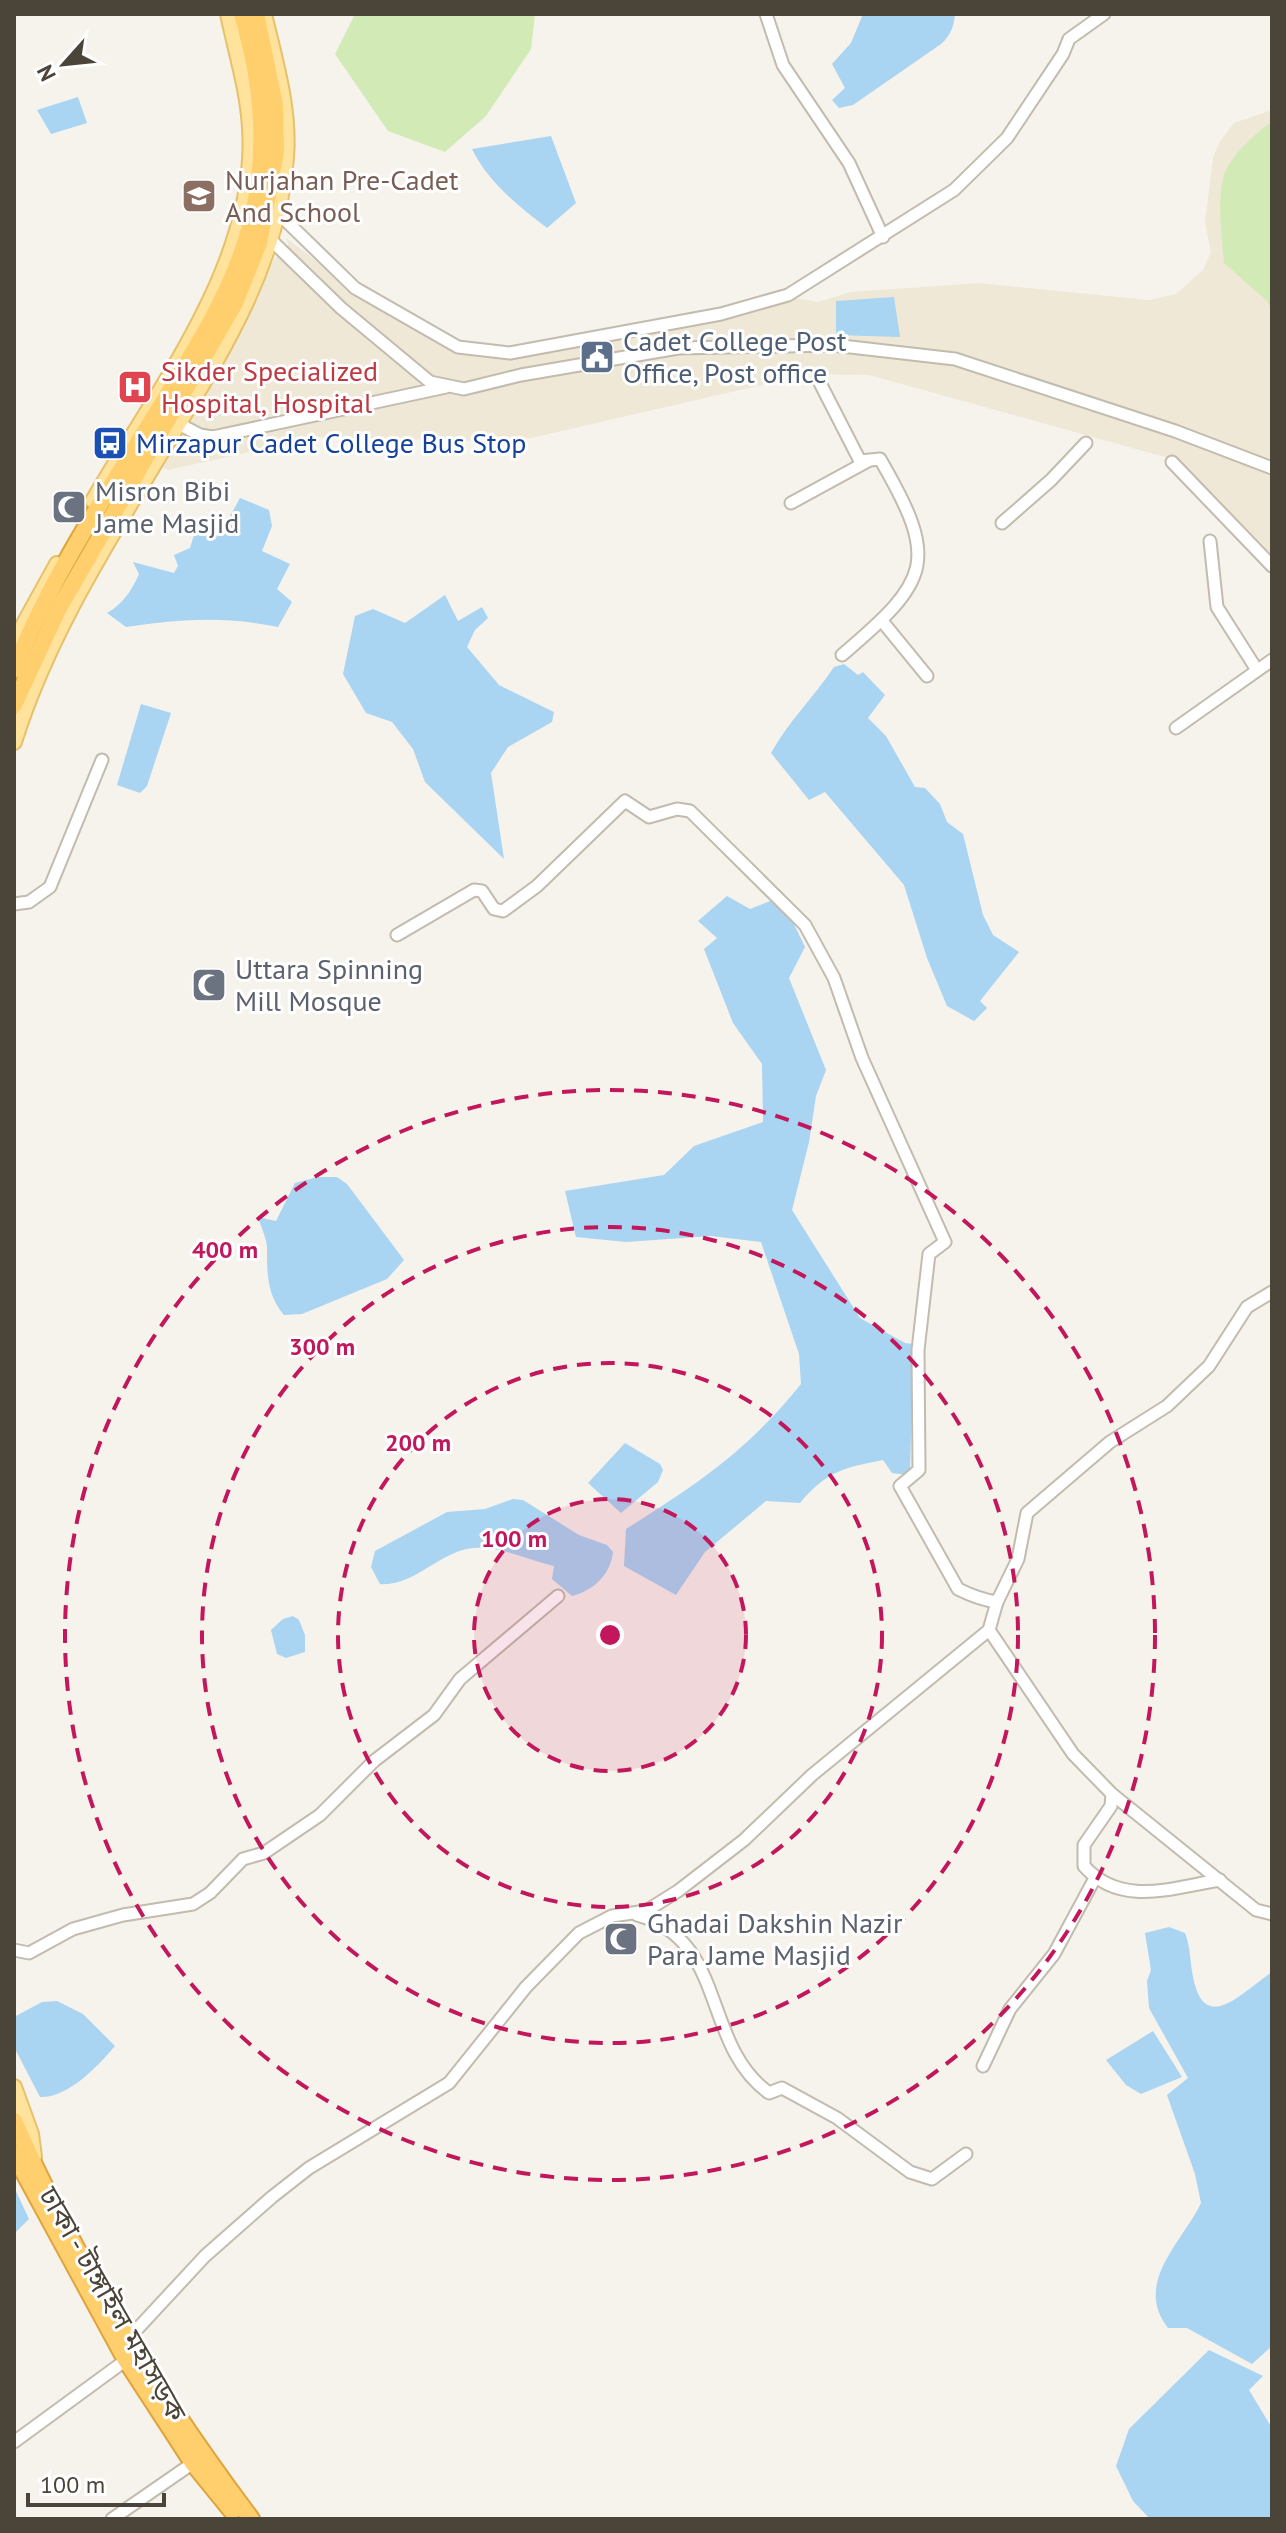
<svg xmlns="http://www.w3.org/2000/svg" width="1286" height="2533" viewBox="0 0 1286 2533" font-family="'PT Sans','Noto Sans Bengali',sans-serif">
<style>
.education{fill:#efe8d6}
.green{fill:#d2eab5}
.water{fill:#a9d4f2}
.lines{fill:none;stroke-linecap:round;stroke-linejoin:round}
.minor-casing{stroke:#c2bbae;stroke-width:15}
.major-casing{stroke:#e6c16a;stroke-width:18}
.highway-casing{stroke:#e0a43c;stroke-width:20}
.minor{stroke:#fff;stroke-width:11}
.major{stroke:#ffe39c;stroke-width:14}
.highway{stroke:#ffcf6e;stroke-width:16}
.ring{fill:none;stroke:#c2185b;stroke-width:4;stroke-dasharray:14 10}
.labels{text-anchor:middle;stroke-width:6;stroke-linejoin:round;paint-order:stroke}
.education-label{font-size:28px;fill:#785e54;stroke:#fff;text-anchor:start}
.service-label{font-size:28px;fill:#4e5e75;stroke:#fff;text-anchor:start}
.health-label{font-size:28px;fill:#be3a42;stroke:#fff;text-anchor:start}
.transit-label{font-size:28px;fill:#164399;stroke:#fff;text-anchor:start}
.worship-label{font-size:28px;fill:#5b616d;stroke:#fff;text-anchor:start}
.street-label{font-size:28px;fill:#4b4439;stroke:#fff}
.centre{fill:#c2185b;stroke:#fff;stroke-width:4}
.ring-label{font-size:24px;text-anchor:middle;font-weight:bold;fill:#c2185b;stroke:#fff;stroke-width:6;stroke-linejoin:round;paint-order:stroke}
</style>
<rect width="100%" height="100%" fill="#f6f3ec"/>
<polygon class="education" points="1272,110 1272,563 1172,459 869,375 810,374 531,438 465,441 318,437 168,470 159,466 244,320 274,259 283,253 288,244 286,238 375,306 389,310 429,332 491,355 789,297 818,302 851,292 979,283 1149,300 1176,294 1203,270 1211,252 1205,222 1213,158 1220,141 1234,123"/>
<g class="green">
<polygon points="355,14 535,14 531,49 486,116 445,152 388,131 335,54"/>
<path d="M1272 121V312L1268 302 1224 263C1222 238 1217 204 1223 179 1228 156 1255 135 1272 121Z"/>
</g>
<g class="water">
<path d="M863 14H955C954 27 950 36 941 44L853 105 839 108 832 100 845 88 832 64 851 43Z"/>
<polygon points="78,97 87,123 51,134 37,110"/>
<path d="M551 136 576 203 547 228C518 206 488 182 472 149Z"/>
<polygon points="894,297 900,337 836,335 836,301"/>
<path d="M240 498 269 510 272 526 262 551 290 564 277 589 292 602 278 627C223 616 181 619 126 627L107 613C123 604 132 590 139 574L133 562 174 573 178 566 174 555 190 548 194 535 206 526 223 529Z"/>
<polygon points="445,595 458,621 482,607 488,618 475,630 467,647 499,685 554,712 552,722 508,747 491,773 504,859 425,782 413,749 392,722 366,713 343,674 355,616 373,609 405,623"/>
<path d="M844 664 858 675 863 672 885 695 868 718 886 736 915 787 925 788 940 804 947 822 963 834 983 915 993 935 1019 952 980 1001 987 1008 974 1021 947 1006 927 958 904 885 825 792 809 800 771 753C788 722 814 697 834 667Z"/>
<polygon points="141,704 171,713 147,786 140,793 117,785"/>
<path d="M727 896 750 909 770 901 790 916 805 947 789 978 826 1070 816 1096 809 1142 792 1210 860 1318 905 1343 913 1344 910 1475 892 1473 883 1460C843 1468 827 1471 800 1503L766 1501 705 1552 676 1595 624 1566 626 1529C699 1483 746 1452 801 1384L799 1354 761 1242 711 1236 626 1242 576 1237 565 1191 664 1175 694 1146 763 1122 762 1064 733 1023 704 949 717 938 698 921Z"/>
<path d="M318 1177H337L347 1184 404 1260 387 1279 302 1314 284 1315C267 1295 267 1274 267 1248 267 1238 261 1228 258 1217L276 1221 295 1183Z"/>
<polygon points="625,1443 660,1464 663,1470 658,1482 621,1513 588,1483"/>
<path d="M513 1499 523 1500 579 1535 607 1545 613 1552C611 1574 593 1591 572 1596L552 1579 554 1566C528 1560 501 1546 474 1548 441 1550 414 1587 380 1584L371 1567 375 1551 447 1512 485 1509Z"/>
<polygon points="293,1616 299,1620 305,1635 305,1652 286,1658 277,1654 271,1630 283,1619"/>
<path d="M1169 1927 1185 1933C1190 1946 1190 1958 1192 1971 1202 2038 1240 1994 1272 1972V2346L1252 2364 1187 2328H1168C1133 2283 1182 2243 1201 2203L1195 2174 1167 2095 1188 2078 1149 2008 1147 1981 1151 1970 1145 1933Z"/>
<path d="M57 2001 83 2014 115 2046C98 2066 68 2098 40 2097L14 2047V2017L42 2002Z"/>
<polygon points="1153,2031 1182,2077 1141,2094 1126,2085 1106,2060"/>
<polygon points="14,2187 29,2219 14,2234"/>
<polygon points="1209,2350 1263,2376 1249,2390 1272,2428 1272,2519 1150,2519 1133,2501 1116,2466 1129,2429"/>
</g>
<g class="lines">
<g class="minor-casing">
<g id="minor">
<polyline points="766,14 783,65 849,163 883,237"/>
<polyline points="279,214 355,288 458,347 510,353 721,314 788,295 954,190 1007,138 1063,54 1069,39 1104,14"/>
<polyline points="273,242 341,308 430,382 464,389 521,375 678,348 833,345 955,359 1175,431 1272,468"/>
<path d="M818 379 860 461 880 459C940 562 930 580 842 655"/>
<polyline points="173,421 200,435 213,437 446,387"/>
<polyline points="1172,462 1272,566"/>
<polyline points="791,503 868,461"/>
<polyline points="1002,523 1051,480 1086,443"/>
<polyline points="1210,541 1217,607 1257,670"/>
<polyline points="882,621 927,676"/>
<polyline points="1176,728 1272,660"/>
<polyline points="14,904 29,902 50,887 102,760"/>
<path d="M397 935 474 890 482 891 494 909 503 911 537 886 625 801 649 817 677 809 690 811 805 925 834 978 862 1058 945 1242 929 1254 918 1350 919 1470 900 1486 958 1589C970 1595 983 1600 997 1602"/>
<polyline points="989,1630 1073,1754 1112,1794 1256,1910 1272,1914"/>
<path d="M1112 1794 1111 1806 1084 1845V1866C1121 1908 1174 1887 1220 1880"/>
<path d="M637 1915C728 1940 701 2044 769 2093L782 2088 837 2118 910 2172 932 2179 966 2154"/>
<polyline points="14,1950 29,1953 73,1929 123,1915 193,1904 210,1893 243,1859 264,1853 320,1815 374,1761 434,1715 460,1679 558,1596"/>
<polyline points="983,2066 1010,2009 1054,1954 1095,1878"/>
<polyline points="128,2339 205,2256 272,2197 309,2168 449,2083 526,1987 579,1933 612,1916 646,1911 678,1891 744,1840 812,1775 989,1630 997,1602 1018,1559 1027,1513 1110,1442 1167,1406 1209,1366 1247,1307 1272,1292"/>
<polyline points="14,2442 126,2360"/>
<polyline points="112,2519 193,2463"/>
</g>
</g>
<g class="major-casing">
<g id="major">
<path d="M93 501C156 391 259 262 250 128 248 90 236 52 228 14"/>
<polyline points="14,642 57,564"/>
<path d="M14 742C45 643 100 554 153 466 211 369 278 273 286 157 290 109 275 61 264 14"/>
<polyline points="14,2087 31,2134 34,2157"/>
</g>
</g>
<g class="highway-casing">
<g id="highway">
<path d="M14 670C51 576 109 490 162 404 196 348 231 294 249 230 269 159 263 84 242 14"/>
<polyline points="14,705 58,610 235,303 259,243 276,152 275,105 256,14"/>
<path d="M14 2121C76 2263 158 2395 251 2519"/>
<polyline points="14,2154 126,2360 193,2463 232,2511"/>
</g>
</g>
<use href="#minor" class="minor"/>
<use href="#major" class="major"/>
<use href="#highway" class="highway"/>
</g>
<circle cx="610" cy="1635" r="136" fill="#c2185b" fill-opacity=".12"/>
<g class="ring">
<circle cx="610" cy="1635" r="136"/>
<circle cx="610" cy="1635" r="272"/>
<circle cx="610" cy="1635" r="408"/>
<circle cx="610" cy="1635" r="545"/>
</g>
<defs>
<g id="school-square" transform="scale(1.8)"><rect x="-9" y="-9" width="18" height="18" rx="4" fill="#8d6e63" stroke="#fff"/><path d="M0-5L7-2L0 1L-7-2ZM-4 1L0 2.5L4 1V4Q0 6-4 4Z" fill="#fff"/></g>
<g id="civic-square" transform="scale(1.8)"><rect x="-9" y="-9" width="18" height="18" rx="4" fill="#5c6f8a" stroke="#fff"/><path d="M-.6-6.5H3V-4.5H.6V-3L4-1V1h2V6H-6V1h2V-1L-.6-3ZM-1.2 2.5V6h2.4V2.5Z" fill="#fff"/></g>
<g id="hospital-square" transform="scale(1.8)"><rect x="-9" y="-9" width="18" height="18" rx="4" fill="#e0444e" stroke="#fff"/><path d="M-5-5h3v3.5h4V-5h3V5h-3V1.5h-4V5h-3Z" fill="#fff"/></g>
<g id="bus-square" transform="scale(1.8)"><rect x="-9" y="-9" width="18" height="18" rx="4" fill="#1a4fb4" stroke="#fff"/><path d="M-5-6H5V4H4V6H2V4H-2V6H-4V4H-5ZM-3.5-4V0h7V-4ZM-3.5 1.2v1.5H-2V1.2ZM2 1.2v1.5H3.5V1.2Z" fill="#fff"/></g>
<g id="mosque-square" transform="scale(1.8)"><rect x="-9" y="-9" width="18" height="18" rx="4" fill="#6b7280" stroke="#fff"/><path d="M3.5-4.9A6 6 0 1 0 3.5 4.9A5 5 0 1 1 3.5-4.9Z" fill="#fff"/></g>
</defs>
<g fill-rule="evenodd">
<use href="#school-square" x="199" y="196"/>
<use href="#civic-square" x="597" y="357"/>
<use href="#hospital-square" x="135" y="387"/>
<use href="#bus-square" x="110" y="443"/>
<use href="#mosque-square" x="69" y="507"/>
<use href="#mosque-square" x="209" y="985"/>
<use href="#mosque-square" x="621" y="1939"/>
</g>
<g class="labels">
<g class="education-label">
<text x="225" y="190">Nurjahan Pre-Cadet<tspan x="225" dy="32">And School</tspan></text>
</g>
<g class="service-label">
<text x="623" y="351">Cadet College Post<tspan x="623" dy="32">Office, Post office</tspan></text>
</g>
<g class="health-label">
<text x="161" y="381">Sikder Specialized<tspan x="161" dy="32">Hospital, Hospital</tspan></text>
</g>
<g class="transit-label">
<text x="136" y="453">Mirzapur Cadet College Bus Stop</text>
</g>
<g class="worship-label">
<text x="95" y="501">Misron Bibi<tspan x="95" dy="32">Jame Masjid</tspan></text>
<text x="235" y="979">Uttara Spinning<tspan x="235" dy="32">Mill Mosque</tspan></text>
<text x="647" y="1933">Ghadai Dakshin Nazir<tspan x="647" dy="32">Para Jame Masjid</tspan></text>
</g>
<g class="street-label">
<text transform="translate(113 2304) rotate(60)" y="10">ঢাকা - টাঙ্গাইল মহাসড়ক</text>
</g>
</g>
<circle cx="610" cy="1635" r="12" class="centre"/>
<g class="ring-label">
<text x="225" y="1258">400 m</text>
<text x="322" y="1355">300 m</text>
<text x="418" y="1451">200 m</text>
<text x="514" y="1547">100 m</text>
</g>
<rect width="1286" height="2533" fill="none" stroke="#4b4439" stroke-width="32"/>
<g transform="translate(64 64) rotate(243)" stroke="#ffffff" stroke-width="6" paint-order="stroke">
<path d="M0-6L14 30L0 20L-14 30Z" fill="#4b4439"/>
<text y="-12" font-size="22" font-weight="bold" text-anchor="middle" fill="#4b4439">N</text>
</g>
<path d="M28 2493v12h136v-12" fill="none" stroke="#4b4439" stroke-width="4"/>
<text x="40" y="2493" font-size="24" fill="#4b4439" stroke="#ffffff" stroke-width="6" paint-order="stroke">100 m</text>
</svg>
